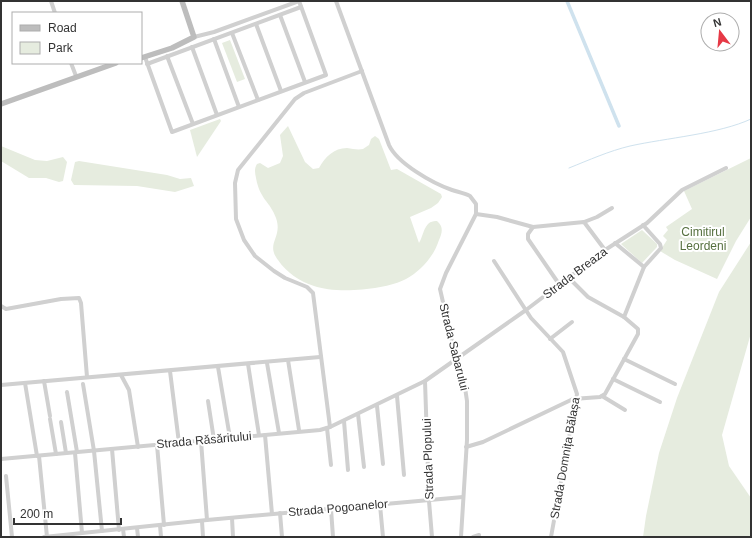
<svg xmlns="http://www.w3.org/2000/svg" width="752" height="538" viewBox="0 0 752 538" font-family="Helvetica,sans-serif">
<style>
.green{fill:#e6ecdf}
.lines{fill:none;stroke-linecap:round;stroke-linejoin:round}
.stream{stroke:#cfe2ee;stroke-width:1}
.canal{stroke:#cfe2ee;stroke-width:3.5}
.street{stroke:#d0d0d0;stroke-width:4}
.secondary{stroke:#bdbdbd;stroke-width:5.5}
.labels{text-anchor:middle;stroke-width:4;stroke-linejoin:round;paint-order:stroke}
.park-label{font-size:12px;fill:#56703f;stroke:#fff}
.street-label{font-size:12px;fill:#333;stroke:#fff}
</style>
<rect width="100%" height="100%" fill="#fff"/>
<g class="green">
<polygon points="230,40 245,79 237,82 222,43"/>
<polygon points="220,119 221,121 197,157 190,130"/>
<path d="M288 126 305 162 313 169 319 168C325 157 334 148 347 148 353 149 358 150 363 149L369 145 371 139 375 136 379 139 391 170 397 169 441 194 442 197 438 203 431 208 410 217 419 243C424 235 424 220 437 221 444 227 442 233 439 240 434 256 421 271 406 279 385 290 336 294 314 286 299 281 287 273 278 260 265 243 283 238 276 218 270 201 260 200 256 178 255 173 254 169 257 164L260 163 268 168 280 163 283 156 280 135Z"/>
<polygon points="1,146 35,160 47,161 63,157 67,162 63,181 59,182 46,178 29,178 1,161"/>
<polygon points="751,158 751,217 736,241 717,279 675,260 660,251 667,240 663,236 668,230 666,227 692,209 684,191"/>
<polygon points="79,161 167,175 180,179 191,178 194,186 175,192 137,186 74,185 71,180 75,162"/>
<polygon points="642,230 657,244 657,247 642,263 621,244"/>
<polygon points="751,242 751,333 722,435 729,466 751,498 751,537 643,537 646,516 659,453 677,398 719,292"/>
</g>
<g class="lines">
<path class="stream" d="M569 168C589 160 609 151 630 146 666 138 719 134 751 119"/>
<polyline class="canal" points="567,1 619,126"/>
<g class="street">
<polyline points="51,1 55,13"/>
<path d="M336 1 389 145C397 163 432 183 452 190 458 192 464 193 470 196L476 204V214L446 273 440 289 456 359 464 381 467 401V440L461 537"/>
<polyline points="280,15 305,82"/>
<polyline points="256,24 281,91"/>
<polyline points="232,33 258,100"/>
<polyline points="194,37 214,32 299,1"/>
<polyline points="214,39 239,107"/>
<polyline points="192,47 217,115"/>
<polyline points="167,56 193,124"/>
<polyline points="145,57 172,132 326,75 299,1"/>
<polyline points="71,63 76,76"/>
<polyline points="147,64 301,7"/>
<polyline points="476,214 497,217 533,227"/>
<polyline points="584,222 597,217 612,208"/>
<polyline points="615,243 644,267"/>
<polyline points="494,261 531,318 563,352 577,394 551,537"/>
<polyline points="559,284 528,239 528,234 533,227 584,222 605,250"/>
<polyline points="1,306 6,309 61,299 79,298 81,303 87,377"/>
<polyline points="624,317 644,267 661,248 660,244 643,225"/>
<polyline points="550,339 572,322"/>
<polyline points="624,359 675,384"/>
<polyline points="288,360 299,430"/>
<polyline points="267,363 279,433"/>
<polyline points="248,364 259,435"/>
<polyline points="218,367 230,438"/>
<polyline points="170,371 179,443"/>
<polyline points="121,375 129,390 138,447"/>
<polyline points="613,379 660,402"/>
<polyline points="44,381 50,416"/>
<polyline points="425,381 429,501 432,537"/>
<polyline points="25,383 37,456"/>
<polyline points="83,384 94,451 102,531"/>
<polyline points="1,385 320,357"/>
<polyline points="67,392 77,452"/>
<polyline points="397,396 404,475"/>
<polyline points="602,396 625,410"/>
<polyline points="208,401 214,440"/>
<polyline points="377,406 383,464"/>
<polyline points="358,414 364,467"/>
<polyline points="50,419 56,454"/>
<polyline points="344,421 348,470"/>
<polyline points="61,422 66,453"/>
<polyline points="330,427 313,293 307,287 285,278 274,271 255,256 244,240 236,219 235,183 238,170 295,99 304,93 362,71"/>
<polyline points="327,428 331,465"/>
<polyline points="265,435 272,514"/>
<polyline points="201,441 207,520"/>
<polyline points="157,445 164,525"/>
<polyline points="466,447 483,442 573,399 600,397 605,394 638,334 638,329 624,317 588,297 568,277"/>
<polyline points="112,449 119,530"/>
<polyline points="75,453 82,533"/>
<polyline points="39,456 47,537"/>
<polyline points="1,459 320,430 330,427 425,381 526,310 605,250 647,223 682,190 726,168"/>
<polyline points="6,476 12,537"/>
<polyline points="380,505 383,537"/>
<polyline points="331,509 333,537"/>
<polyline points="280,513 282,537"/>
<polyline points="232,518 233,537"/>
<polyline points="202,521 203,537"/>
<polyline points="160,525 161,537"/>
<polyline points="137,528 138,537"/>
<polyline points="123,529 124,537"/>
<polyline points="44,537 207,520 463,497"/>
<polyline points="473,537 479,535"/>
</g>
<g class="secondary">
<polyline points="141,58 172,48 194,37 182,1"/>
<polyline points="1,104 116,63"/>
</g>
</g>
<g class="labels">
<g class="park-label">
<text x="703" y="236">Cimitirul<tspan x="703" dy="14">Leordeni</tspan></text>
</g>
<g class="street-label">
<text transform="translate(575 273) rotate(-37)" y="4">Strada Breaza</text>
<text transform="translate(454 347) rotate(76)" y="4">Strada Sabarului</text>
<text transform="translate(204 440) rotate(-5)" y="4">Strada Răsăritului</text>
<text transform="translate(565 458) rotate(-80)" y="4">Strada Domnița Bălașa</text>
<text transform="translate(428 459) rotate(-92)" y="4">Strada Plopului</text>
<text transform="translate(338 508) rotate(-5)" y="4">Strada Pogoanelor</text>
</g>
</g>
<rect width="752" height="538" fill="none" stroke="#333333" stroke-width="4"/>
<rect x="12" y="12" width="130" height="52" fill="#ffffff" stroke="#adadad"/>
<rect x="20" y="25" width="20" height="6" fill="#bdbdbd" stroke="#adadad"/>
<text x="48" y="32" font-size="12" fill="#333333">Road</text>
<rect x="20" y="42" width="20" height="12" fill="#e6ecdf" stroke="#adadad"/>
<text x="48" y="52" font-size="12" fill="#333333">Park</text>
<g transform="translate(720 32) rotate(344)"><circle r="19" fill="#ffffff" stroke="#adadad"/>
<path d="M0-3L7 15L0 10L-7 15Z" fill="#e63946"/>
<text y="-6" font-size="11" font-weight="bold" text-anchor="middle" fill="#333333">N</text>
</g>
<path d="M14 518v6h107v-6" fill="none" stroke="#333333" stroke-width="2"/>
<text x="20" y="518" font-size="12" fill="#333333" stroke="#ffffff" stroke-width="3" paint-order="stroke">200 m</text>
</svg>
